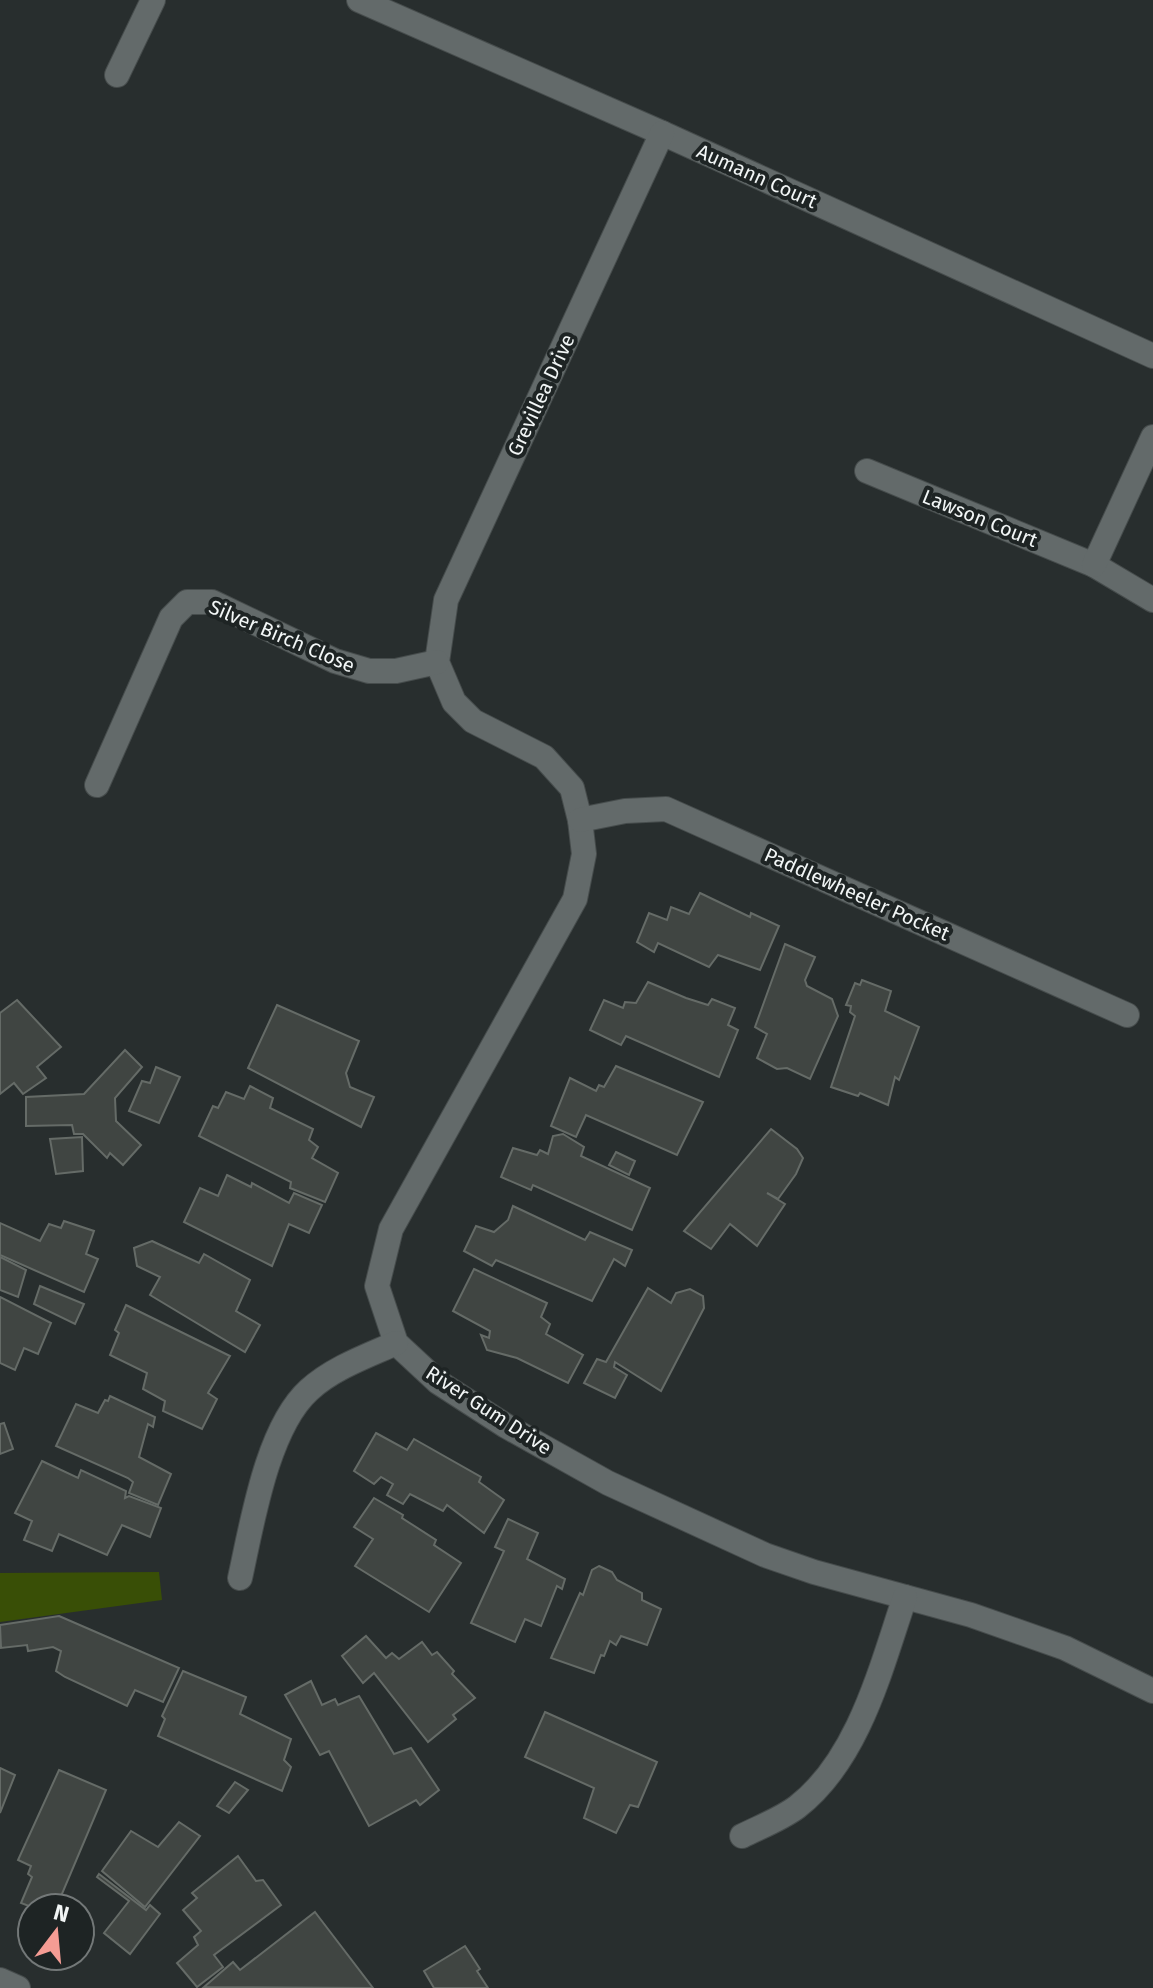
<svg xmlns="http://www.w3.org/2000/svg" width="1153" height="1988" viewBox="0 0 1153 1988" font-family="'Fira Sans',sans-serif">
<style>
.green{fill:#394f06}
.building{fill:#404542;stroke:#656b67;stroke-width:2}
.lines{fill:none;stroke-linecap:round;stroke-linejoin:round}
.street-casing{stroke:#464c4c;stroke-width:26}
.street{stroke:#636a6a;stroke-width:24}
.labels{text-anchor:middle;stroke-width:8;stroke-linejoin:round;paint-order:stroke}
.street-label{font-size:20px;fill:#f2f6f6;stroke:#1e2424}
</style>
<rect width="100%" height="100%" fill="#282e2e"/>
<polygon class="green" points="159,1572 162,1600 0,1622 0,1573"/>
<g class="building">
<polygon points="700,893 750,917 751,913 779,926 760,970 718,955 709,967 658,943 654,952 637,942 649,913 667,920 671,907 689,914"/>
<polygon points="785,944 815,957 805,980 807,986 832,999 838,1016 810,1079 787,1068 777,1069 757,1058 767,1034 755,1027"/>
<polygon points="862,980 891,991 885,1011 919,1027 899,1080 895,1077 888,1105 860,1093 858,1096 831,1087 855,1016 850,1012 851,1006 846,1005 855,983 860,985"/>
<polygon points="648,982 686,998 708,1005 712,999 735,1008 728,1025 738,1030 719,1077 626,1036 621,1045 590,1030 604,1000 623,1008 625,1002 636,1003"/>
<polygon points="17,1000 61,1047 37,1067 46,1078 23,1094 14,1083 0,1094 0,1013"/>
<polygon points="277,1005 359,1041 346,1073 350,1087 374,1097 361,1127 248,1068"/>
<polygon points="125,1050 142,1067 115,1098 116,1121 141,1145 123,1165 110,1153 107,1158 83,1134 74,1134 72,1125 26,1126 26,1097 84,1094"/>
<polygon points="616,1066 703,1102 677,1155 586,1115 576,1137 551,1126 570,1078 596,1091 599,1085 604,1087"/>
<polygon points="156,1067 180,1077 159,1123 129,1111 142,1081 150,1083"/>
<polygon points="250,1086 273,1098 270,1108 313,1129 309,1140 318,1147 312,1158 338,1173 325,1202 290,1188 291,1182 199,1136 213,1106 218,1108 226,1092 244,1099"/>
<polygon points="771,1129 797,1149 803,1158 796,1174 778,1199 767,1193 785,1204 757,1246 730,1224 711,1249 684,1231"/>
<polygon points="563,1134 584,1147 581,1156 650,1188 632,1230 533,1185 531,1190 501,1177 513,1148 537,1155 540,1150 548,1154 553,1136"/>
<polygon points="82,1137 83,1171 56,1174 50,1139"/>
<polygon points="616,1152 635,1161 629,1175 609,1165"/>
<polygon points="227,1175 251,1187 252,1183 289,1203 294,1193 322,1205 309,1233 289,1224 272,1266 184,1222 200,1188 218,1196"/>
<polygon points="513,1206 585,1240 590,1232 632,1250 625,1266 614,1259 592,1301 496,1260 492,1266 464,1251 476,1226 494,1232 508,1220"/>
<polygon points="64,1221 94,1231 86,1254 98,1259 84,1292 0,1255 0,1223 40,1241 49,1224 61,1228"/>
<polygon points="152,1241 199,1263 204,1254 250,1280 236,1311 260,1325 245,1352 150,1295 160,1277 137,1266 134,1248"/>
<polygon points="0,1257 26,1270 18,1297 0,1290"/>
<polygon points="474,1269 547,1303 541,1317 550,1324 546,1334 583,1355 568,1383 517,1358 487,1350 481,1335 489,1338 490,1331 453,1311"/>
<polygon points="40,1286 84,1304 75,1324 34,1304"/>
<polygon points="648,1288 671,1303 676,1293 690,1289 703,1296 704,1308 661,1391 615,1362 614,1367 627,1375 615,1398 584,1383 597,1359 606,1362"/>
<polygon points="0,1297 51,1323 38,1354 24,1348 15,1370 0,1363"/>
<polygon points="126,1305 230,1356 208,1393 217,1399 202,1429 163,1411 165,1401 143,1389 147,1373 110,1355 119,1333 115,1330"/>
<polygon points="110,1396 155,1417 153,1427 148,1424 139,1457 171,1474 158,1505 129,1493 133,1482 128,1478 56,1446 76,1404 98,1413 105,1400 108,1401"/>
<polygon points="4,1423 13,1449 0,1454 0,1424"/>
<polygon points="376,1433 407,1450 414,1439 481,1477 479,1482 504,1500 484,1533 447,1505 443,1511 410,1494 403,1504 387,1495 393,1484 381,1477 374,1484 354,1471"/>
<polygon points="42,1461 78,1478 81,1470 126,1491 125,1498 129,1496 161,1508 150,1537 122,1525 107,1555 59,1534 52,1551 24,1540 32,1521 15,1513"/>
<polygon points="374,1498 403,1515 402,1518 436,1540 434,1545 461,1563 429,1612 355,1566 373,1539 354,1527"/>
<polygon points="508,1519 538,1533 527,1559 565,1579 562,1589 557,1586 541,1626 525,1619 515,1642 471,1623 504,1551 495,1547"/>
<polygon points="599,1566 612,1572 617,1580 642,1593 642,1600 661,1609 647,1645 621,1636 616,1645 610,1641 604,1656 601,1655 594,1673 551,1658 580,1593 583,1595 592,1570"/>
<polygon points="59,1616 179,1668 163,1702 135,1690 127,1706 65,1677 56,1671 61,1651 53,1647 28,1651 27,1645 1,1648 0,1625"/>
<polygon points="366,1636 386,1658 392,1653 399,1659 422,1642 432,1655 437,1652 454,1671 452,1674 475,1698 453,1715 456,1719 428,1742 374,1673 363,1683 342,1656"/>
<polygon points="183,1671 246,1697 240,1714 291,1739 284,1760 291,1767 282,1791 158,1736 165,1719 162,1716"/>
<polygon points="311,1681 322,1705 335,1699 338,1705 359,1696 394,1754 411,1748 439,1790 420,1805 416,1800 369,1826 329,1751 320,1755 285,1695"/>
<polygon points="545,1712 657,1762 638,1807 630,1805 616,1833 584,1818 594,1788 525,1757"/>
<polygon points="0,1768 15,1775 0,1813"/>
<polygon points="59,1770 106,1790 56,1908 34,1908 21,1903 32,1877 28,1874 31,1866 18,1860"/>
<polygon points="235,1782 248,1790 229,1813 217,1806"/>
<polygon points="179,1822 200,1836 145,1907 102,1871 131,1831 158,1847"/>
<polygon points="238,1856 256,1881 263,1880 281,1905 214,1955 223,1967 197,1987 177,1963 198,1945 194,1937 201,1931 183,1910 197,1898 192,1893"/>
<polygon points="99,1874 146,1910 150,1905 160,1914 130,1954 104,1933 129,1901 97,1877"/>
<polygon points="315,1912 373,1988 204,1987 233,1962 240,1970"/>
<polygon points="465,1946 480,1969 477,1971 488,1988 434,1988 424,1971"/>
</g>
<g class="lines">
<g class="street-casing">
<g id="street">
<polyline points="359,0 662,133 1153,356"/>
<polyline points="117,75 153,0"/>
<polyline points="662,133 446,600 437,662 454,702 473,721 544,757 572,788 580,820 584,854 575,899 391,1229 377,1286 396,1343 438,1382 506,1426 608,1483 765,1555 814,1572 971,1615 1065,1648 1153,1691"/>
<polyline points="867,471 1094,565 1153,600"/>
<polyline points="1094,565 1153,437"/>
<polyline points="97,785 171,618 187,602 212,602 335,661 369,671 396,671 437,662"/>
<polyline points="580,820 625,811 666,809 1127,1015"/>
<path d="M240 1578C252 1524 267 1428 309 1390 333 1368 367 1356 396 1343"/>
<path d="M742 1836C760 1827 781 1819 797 1807 859 1759 881 1667 905 1597"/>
<polyline points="0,1980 18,1988"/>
</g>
</g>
<use href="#street" class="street"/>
</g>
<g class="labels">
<g class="street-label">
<text transform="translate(757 176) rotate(24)" y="7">Aumann Court</text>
<text transform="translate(541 395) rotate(-65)" y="7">Grevillea Drive</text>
<text transform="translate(980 518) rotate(22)" y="7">Lawson Court</text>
<text transform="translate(282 636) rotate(23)" y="7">Silver Birch Close</text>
<text transform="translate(857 894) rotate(24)" y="7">Paddlewheeler Pocket</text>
<text transform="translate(489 1410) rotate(33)" y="7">River Gum Drive</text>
</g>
</g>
<g transform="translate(56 1932) rotate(16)"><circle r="38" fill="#1e2424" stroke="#737878" stroke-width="2"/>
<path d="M0-6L14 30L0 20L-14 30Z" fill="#f59c94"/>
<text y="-12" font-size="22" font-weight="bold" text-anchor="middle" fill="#f2f6f6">N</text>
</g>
</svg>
